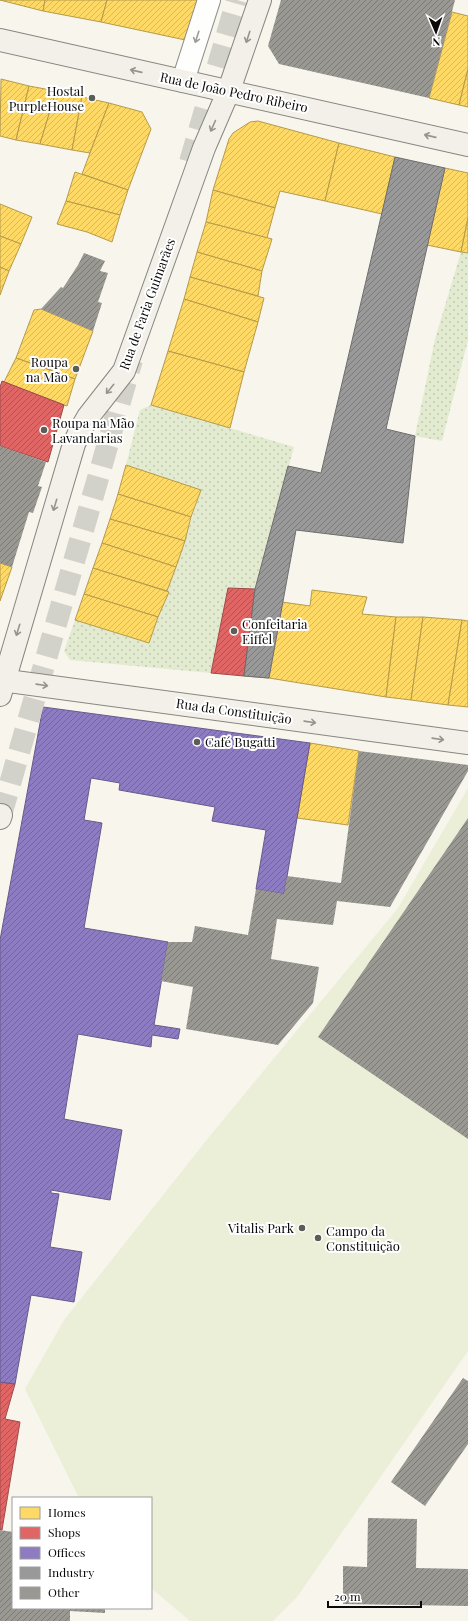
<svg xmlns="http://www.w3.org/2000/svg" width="468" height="1621" viewBox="0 0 468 1621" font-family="'Playfair Display',serif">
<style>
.grass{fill:url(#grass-dots)}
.pitch{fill:#ebefd8}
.homes{fill:url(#homes-hatch);stroke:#b59b4a}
.shops{fill:url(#shops-hatch);stroke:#a04a4a}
.offices{fill:url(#offices-hatch);stroke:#665a8b}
.industry{fill:url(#industry-hatch);stroke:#6e6e6e}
.building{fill:url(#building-hatch)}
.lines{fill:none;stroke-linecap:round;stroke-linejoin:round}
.secondary-tunnel{stroke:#d3d2ca;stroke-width:22;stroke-dasharray:22 11;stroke-linecap:butt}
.street-casing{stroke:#908f8b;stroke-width:24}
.secondary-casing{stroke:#878682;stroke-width:24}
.street{stroke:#fefefc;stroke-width:22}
.secondary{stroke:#f2f0e8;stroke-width:22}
.oneway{stroke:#9c9c9b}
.oneway2{stroke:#95948f}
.poi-dot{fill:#5c5c58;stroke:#fff;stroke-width:1.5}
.labels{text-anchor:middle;stroke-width:4;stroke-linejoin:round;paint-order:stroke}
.poi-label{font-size:13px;fill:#090909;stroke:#fff;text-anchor:start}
.street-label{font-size:13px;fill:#090909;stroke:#fff}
</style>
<defs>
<pattern id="grass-dots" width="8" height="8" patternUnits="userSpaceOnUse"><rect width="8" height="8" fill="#e2ebcf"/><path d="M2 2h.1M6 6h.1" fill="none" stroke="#c1c8b0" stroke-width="1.8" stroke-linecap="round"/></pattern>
<pattern id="homes-hatch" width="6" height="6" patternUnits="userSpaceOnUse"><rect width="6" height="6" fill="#ffd966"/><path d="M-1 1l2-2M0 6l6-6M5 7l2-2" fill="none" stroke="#d9b957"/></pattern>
<pattern id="shops-hatch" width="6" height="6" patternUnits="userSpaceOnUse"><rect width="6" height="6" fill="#e06666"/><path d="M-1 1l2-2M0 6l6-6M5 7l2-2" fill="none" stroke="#b45252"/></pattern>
<pattern id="offices-hatch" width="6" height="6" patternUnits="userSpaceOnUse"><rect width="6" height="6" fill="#8e7cc3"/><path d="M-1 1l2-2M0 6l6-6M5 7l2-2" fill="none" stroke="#72649d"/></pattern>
<pattern id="industry-hatch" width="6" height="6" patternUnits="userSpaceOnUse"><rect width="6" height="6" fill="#999"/><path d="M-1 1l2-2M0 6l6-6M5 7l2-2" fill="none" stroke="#7b7b7b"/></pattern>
<pattern id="building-hatch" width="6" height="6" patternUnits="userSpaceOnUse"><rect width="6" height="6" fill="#9a9893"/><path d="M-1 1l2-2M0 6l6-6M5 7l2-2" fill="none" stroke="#7c7a76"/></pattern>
</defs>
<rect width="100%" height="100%" fill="#f7f5ec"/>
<g class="grass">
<polygon points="461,252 468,253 468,340 442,441 415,436 435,339"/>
<polygon points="151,405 294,447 255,589 228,588 211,673 70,660 64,651 75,620 149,643 176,567 201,490 126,465 140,410"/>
</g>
<polygon class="pitch" points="468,788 468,1351 297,1597 273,1621 190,1621 151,1588 151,1498 79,1498 25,1389 64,1320 209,1137 398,908"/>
<g class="homes">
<polygon points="0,0 45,0 43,11"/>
<polygon points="45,0 107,0 101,22 43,11"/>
<polygon points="107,0 202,0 190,41 101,22"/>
<polygon points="452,12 468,16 468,69 459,105 429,98"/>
<polygon points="468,69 468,107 459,105"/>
<polygon points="1,79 29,86 16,140 0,136"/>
<polygon points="29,86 56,91 40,144 16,140"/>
<polygon points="56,91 82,97 72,150 40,144"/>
<polygon points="82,97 109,103 90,153 72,150"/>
<polygon points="109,103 142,112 151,129 128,190 82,174"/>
<polygon points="258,121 339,143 325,201 280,191 275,208 213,190 229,139 233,133 250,122"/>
<polygon points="339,143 395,157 382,214 325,201"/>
<polygon points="445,168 468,173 468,218 461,252 427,245"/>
<polygon points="75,172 128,190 120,215 66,201"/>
<polygon points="213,190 275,208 267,238 206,222"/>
<polygon points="66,201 120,215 112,242 87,232 57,224"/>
<polygon points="0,204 32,217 21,244 0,236"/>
<polygon points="468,218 468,253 461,252"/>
<polygon points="206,222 272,239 262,271 197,252"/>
<polygon points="0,236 21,244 9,271 0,267"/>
<polygon points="197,252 262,271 258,296 190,277"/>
<polygon points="0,267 9,271 0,295"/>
<polygon points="190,277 264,298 258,322 184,299"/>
<polygon points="184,299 258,322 244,372 168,351"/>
<polygon points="41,309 93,331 75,379 16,358 34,310"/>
<polygon points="168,351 244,372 230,428 151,405"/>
<polygon points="16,358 75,379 67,406 4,382"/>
<polygon points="126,465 201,490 191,517 118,494"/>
<polygon points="118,494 191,517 185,541 110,519"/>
<polygon points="110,519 185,541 176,567 102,543"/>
<polygon points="102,543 176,567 167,591 93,568"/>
<polygon points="0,563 12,567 0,601"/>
<polygon points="93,568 169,592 158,617 84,594"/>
<polygon points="312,590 367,597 362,614 396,617 386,697 269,678 244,676 254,598 310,606"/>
<polygon points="84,594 158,617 149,643 75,620"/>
<polygon points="396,617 423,617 411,700 386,697"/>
<polygon points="423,617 462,620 448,705 411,700"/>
<polygon points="462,620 468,621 468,707 448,705"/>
<polygon points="310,743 359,751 348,825 297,818"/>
</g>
<g class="shops">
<polygon points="2,381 64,405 48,462 0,446 0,387"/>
<polygon points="228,588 255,589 244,676 211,673"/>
<polygon points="0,1382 15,1384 5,1419 20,1422 2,1530 0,1530"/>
</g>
<polygon class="offices" points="43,707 310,743 284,894 256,889 266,830 212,821 215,807 119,790 120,783 91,778 84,820 102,823 84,928 168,942 154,1025 180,1029 178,1039 152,1035 151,1047 78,1034 64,1119 122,1130 110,1200 51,1190 51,1193 59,1194 50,1247 82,1252 74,1302 31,1295 15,1384 0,1382 0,940"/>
<polygon class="industry" points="395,157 445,168 386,429 415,436 403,543 296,530 269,678 244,676 255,589 288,466 321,473"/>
<g class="building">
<polygon points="281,0 455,0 429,98 279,64 268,46"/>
<polygon points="84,253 105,261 100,271 108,273 98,302 102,303 93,331 41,309 61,287 63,288 78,265"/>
<polygon points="0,446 46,462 38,486 42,487 33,513 29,512 12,567 0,563"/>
<polygon points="359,751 468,765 468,771 390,907 337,901 333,925 277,919 271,959 319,967 313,1003 278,1045 186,1029 193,987 161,981 168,942 192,942 195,926 248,935 256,889 284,894 287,876 341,883"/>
<polygon points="468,818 468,1139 318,1037"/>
<polygon points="463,1378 468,1381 468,1444 425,1506 391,1482"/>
<polygon points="368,1518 417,1519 416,1568 468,1569 468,1606 343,1604 343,1566 367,1567"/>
<polygon points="0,1530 13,1532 13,1608 105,1608 105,1613 70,1611 70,1621 0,1621"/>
</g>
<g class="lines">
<g class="secondary-tunnel">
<polyline points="190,162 237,0"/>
<polyline points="1,815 132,360"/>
</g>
<g class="street-casing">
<polyline id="street" points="183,81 209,0"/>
</g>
<g class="secondary-casing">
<g id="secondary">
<polyline points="0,40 468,145"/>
<polyline points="0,680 468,743"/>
<polyline points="0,695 74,444 80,431 88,417 124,371 204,148 229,90 260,0"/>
<polyline points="0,818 1,815"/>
</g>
</g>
<use href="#street" class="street"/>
<use href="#secondary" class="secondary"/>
</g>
<defs><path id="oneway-shaft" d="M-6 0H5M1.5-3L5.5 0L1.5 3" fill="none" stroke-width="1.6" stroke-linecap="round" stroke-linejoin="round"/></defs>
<use class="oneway" href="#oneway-shaft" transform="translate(197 37) rotate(108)"/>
<g class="oneway2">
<use href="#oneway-shaft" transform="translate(248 37) rotate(108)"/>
<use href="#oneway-shaft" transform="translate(136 71) rotate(-167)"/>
<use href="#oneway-shaft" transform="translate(213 126) rotate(114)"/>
<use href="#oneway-shaft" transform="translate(430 136) rotate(-167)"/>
<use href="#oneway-shaft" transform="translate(110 389) rotate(129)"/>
<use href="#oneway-shaft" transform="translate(55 505) rotate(107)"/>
<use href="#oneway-shaft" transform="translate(18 630) rotate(107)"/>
<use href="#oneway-shaft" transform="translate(42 685) rotate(8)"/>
<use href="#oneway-shaft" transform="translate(310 722) rotate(8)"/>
<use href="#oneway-shaft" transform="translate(438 739) rotate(8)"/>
</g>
<g class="poi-dot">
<circle cx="92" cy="98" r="4"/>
<circle cx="76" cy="369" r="4"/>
<circle cx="44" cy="430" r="4"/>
<circle cx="234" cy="631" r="4"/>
<circle cx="197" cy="742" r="4"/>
<circle cx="302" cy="1228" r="4"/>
<circle cx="318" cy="1238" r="4"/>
</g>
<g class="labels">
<g class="poi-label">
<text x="84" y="96" text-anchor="end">Hostal<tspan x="84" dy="15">PurpleHouse</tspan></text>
<text x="68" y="367" text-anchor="end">Roupa<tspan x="68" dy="15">na Mão</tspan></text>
<text x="52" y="428">Roupa na Mão<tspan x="52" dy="15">Lavandarias</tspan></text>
<text x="242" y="629">Confeitaria<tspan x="242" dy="15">Eiffel</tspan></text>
<text x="205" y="747">Café Bugatti</text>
<text x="294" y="1233" text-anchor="end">Vitalis Park</text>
<text x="326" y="1236">Campo da<tspan x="326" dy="15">Constituição</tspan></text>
</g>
<g class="street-label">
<text transform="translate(234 92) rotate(12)" y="5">Rua de João Pedro Ribeiro</text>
<text transform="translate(147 304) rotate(-70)" y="5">Rua de Faria Guimarães</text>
<text transform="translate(234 711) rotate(8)" y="5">Rua da Constituição</text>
</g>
</g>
<rect x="12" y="1497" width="140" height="112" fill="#ffffff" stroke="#9d9d9d"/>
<rect x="20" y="1507" width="20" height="12" fill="#ffd966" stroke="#9d9d9d"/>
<text x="48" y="1517" font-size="12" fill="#090909">Homes</text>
<rect x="20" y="1527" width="20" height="12" fill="#e06666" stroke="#9d9d9d"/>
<text x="48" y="1537" font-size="12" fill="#090909">Shops</text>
<rect x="20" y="1547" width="20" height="12" fill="#8e7cc3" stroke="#9d9d9d"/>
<text x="48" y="1557" font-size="12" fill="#090909">Offices</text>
<rect x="20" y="1567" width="20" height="12" fill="#999999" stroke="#9d9d9d"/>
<text x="48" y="1577" font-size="12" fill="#090909">Industry</text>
<rect x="20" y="1587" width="20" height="12" fill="#9a9893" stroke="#9d9d9d"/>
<text x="48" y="1597" font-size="12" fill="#090909">Other</text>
<g transform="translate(436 32) rotate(178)" stroke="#ffffff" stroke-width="3" paint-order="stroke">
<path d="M0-3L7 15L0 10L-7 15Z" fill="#090909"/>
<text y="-6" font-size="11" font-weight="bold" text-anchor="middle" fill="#090909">N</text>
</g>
<path d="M328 1601v6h93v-6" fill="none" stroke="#090909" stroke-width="2"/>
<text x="334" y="1601" font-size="12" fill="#090909" stroke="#ffffff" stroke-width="3" paint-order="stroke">20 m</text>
</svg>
